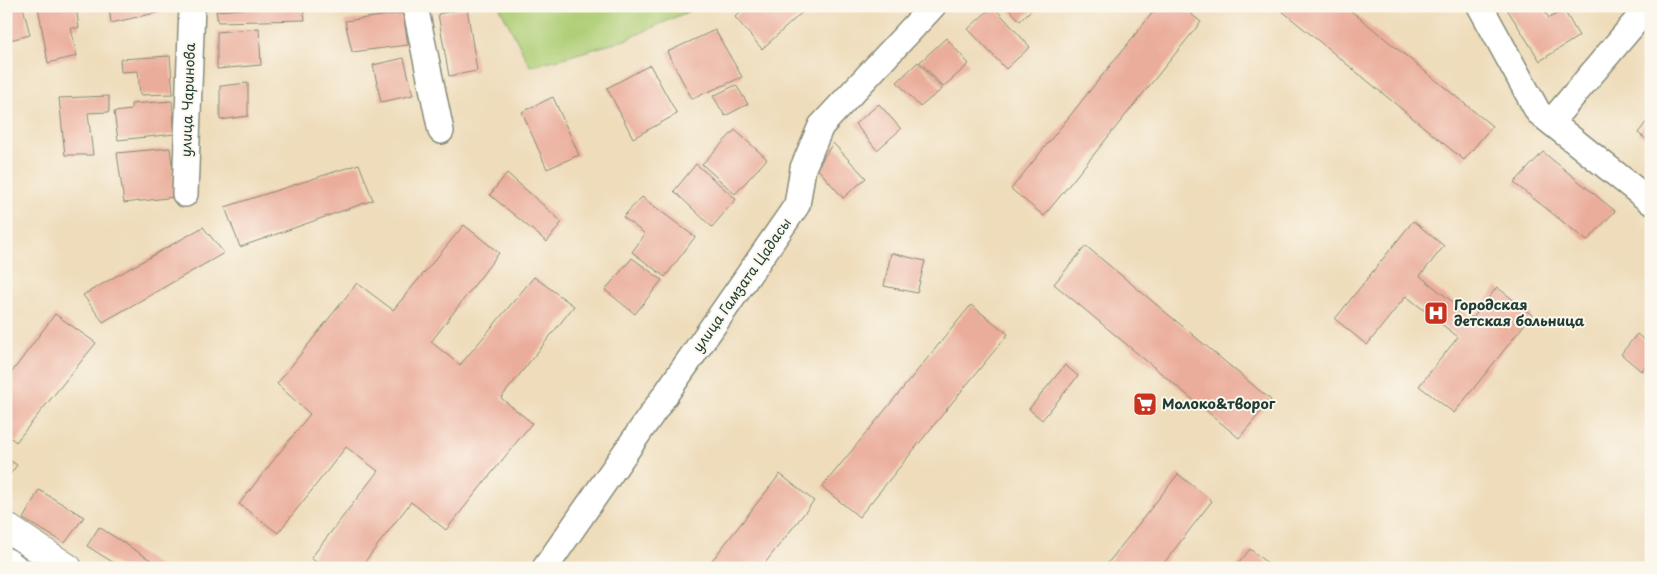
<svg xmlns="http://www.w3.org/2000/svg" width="1657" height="574" viewBox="0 0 1657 574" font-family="'Playpen Sans',sans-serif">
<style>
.green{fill:#afce76;stroke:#678655}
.building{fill:#ebad9b}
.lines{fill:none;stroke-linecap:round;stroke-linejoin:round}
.minor-casing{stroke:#868c77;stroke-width:28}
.secondary-casing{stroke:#868c77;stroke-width:30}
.minor{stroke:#fff;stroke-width:25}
.secondary{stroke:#fff;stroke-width:28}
.labels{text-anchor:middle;stroke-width:4;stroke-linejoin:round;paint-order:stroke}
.street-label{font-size:14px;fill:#1f3d34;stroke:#fbf7ec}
.poi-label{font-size:14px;font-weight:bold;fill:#1f3d34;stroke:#fbf7ec;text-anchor:start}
</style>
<rect width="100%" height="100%" fill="#fbf7ec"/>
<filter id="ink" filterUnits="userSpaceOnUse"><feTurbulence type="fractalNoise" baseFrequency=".02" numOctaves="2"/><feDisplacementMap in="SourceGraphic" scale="10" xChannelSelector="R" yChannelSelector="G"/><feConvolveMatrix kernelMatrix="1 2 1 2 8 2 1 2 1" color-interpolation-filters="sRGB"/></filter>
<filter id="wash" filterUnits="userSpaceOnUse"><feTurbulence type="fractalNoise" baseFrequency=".0096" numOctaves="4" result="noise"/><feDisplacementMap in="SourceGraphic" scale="20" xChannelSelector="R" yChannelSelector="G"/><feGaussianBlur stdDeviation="1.12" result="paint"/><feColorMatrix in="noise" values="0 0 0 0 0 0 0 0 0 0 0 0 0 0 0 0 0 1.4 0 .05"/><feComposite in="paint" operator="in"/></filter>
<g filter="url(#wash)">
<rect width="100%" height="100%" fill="#eedcba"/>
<polygon class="green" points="499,6 700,6 625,40 563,58 530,66"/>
<g id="blocks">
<g class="building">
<polygon points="38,6 76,6 79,28 71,28 77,56 48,63"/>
<polygon points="109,6 172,6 173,9 111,23"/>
<polygon points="252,6 303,6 305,20 218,22 216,11 254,8"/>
<polygon points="746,6 809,6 762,49 735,17"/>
<polygon points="993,6 1030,47 1006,69 968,29"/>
<polygon points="1006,6 1035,6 1020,21"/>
<polygon points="1158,6 1181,6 1201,22 1044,216 1011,189"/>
<polygon points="1276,6 1345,6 1492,126 1464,160"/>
<polygon points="1505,6 1541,6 1549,18 1564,10 1579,36 1540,61"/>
<polygon points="23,7 30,35 6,41 6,11"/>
<polygon points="467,8 477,71 449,76 438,14"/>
<polygon points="403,13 408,45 352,52 345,21"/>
<polygon points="259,28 261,65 217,69 217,32"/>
<polygon points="715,30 742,77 692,99 667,52"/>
<polygon points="946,38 969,64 943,87 920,62"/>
<polygon points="170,56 173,94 140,95 138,71 121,72 120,59"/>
<polygon points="404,58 413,95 381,102 373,65"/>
<polygon points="918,62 942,89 920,107 897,82"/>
<polygon points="650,65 677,114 633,138 607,88"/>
<polygon points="248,83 248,116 220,120 220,86"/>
<polygon points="736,85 748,104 725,116 713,96"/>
<polygon points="109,96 109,112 88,113 93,155 65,155 59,98"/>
<polygon points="553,97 579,155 547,169 522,112"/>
<polygon points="172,101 175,134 118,140 114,112 131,110 131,104"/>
<polygon points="879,104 901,129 877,150 855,124"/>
<polygon points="1651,116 1651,143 1638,133"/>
<polygon points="735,130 767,159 735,194 702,164"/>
<polygon points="833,143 866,178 843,198 817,168"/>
<polygon points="170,148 176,197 124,203 117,153"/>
<polygon points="1543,152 1615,211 1587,241 1514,183"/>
<polygon points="359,164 373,200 240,247 225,207"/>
<polygon points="696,164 736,199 712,227 674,191"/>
<polygon points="507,173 562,222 547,242 490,195"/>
<polygon points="642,197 695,237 665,277 632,252 645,234 623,217"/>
<polygon points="1413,221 1444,246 1420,276 1473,318 1497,287 1532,315 1454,413 1419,386 1458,337 1406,296 1367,345 1335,319"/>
<polygon points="464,225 499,253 431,342 460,365 534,277 574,306 501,398 532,423 446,530 411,502 360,568 323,568 311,558 378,471 346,447 278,533 239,504 310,414 277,384 357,283 393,310"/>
<polygon points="203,227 224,253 103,322 83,295"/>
<polygon points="1086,246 1271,400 1239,438 1054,284"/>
<polygon points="891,253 925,261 917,293 884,286"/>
<polygon points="632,258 662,280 635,314 605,290"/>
<polygon points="971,305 1008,334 859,517 822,487"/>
<polygon points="55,314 96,343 16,442 6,434 6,380"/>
<polygon points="1637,334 1651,346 1651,361 1641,371 1621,354"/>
<polygon points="1065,365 1078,376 1042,420 1029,409"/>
<polygon points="6,458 17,465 6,480"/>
<polygon points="780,474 814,501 761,568 706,568"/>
<polygon points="1178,474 1212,501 1160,568 1104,568"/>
<polygon points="39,490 84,517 65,543 23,519"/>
<polygon points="99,527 163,568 122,568 87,546"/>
<polygon points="1250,549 1273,568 1235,568"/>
</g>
</g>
</g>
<g filter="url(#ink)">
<use href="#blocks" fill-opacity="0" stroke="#868c77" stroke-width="1"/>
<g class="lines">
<g class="minor-casing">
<g id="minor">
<polyline points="415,6 441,131"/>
<polyline points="1480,6 1538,112 1651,202"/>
<polyline points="1551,122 1649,6"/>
<polyline points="185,194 192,6"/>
<polyline points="545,568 797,205 803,168 821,126 933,6"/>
</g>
</g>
<g class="secondary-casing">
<g id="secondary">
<polyline points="6,527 68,568"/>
<polyline points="6,562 14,568"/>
</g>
</g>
<use href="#minor" class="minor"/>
<use href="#secondary" class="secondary"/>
</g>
</g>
<defs>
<g id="hospital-square" transform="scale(1.25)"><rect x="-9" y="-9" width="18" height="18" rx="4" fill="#c8321e" stroke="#fbf7ec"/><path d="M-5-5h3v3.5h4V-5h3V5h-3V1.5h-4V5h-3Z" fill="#fff"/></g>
<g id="supermarket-square" transform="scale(1.25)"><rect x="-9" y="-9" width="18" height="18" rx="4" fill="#c8321e" stroke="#fbf7ec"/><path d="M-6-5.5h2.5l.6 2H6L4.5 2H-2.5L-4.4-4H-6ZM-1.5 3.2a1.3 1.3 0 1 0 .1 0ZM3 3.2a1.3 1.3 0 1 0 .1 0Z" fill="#fff"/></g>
</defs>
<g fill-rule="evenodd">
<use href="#hospital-square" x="1436" y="313"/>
<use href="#supermarket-square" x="1145" y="404"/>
</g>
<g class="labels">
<g class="street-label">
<text transform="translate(188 100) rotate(-88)" y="5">улица Чаринова</text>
<text transform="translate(742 285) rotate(-55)" y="5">улица Гамзата Цадасы</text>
</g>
<g class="poi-label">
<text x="1454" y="310">Городская<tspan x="1454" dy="16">детская больница</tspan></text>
<text x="1162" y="409">Молоко&amp;творог</text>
</g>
</g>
<rect width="1657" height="574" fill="none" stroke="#fbf7ec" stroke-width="25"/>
</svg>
